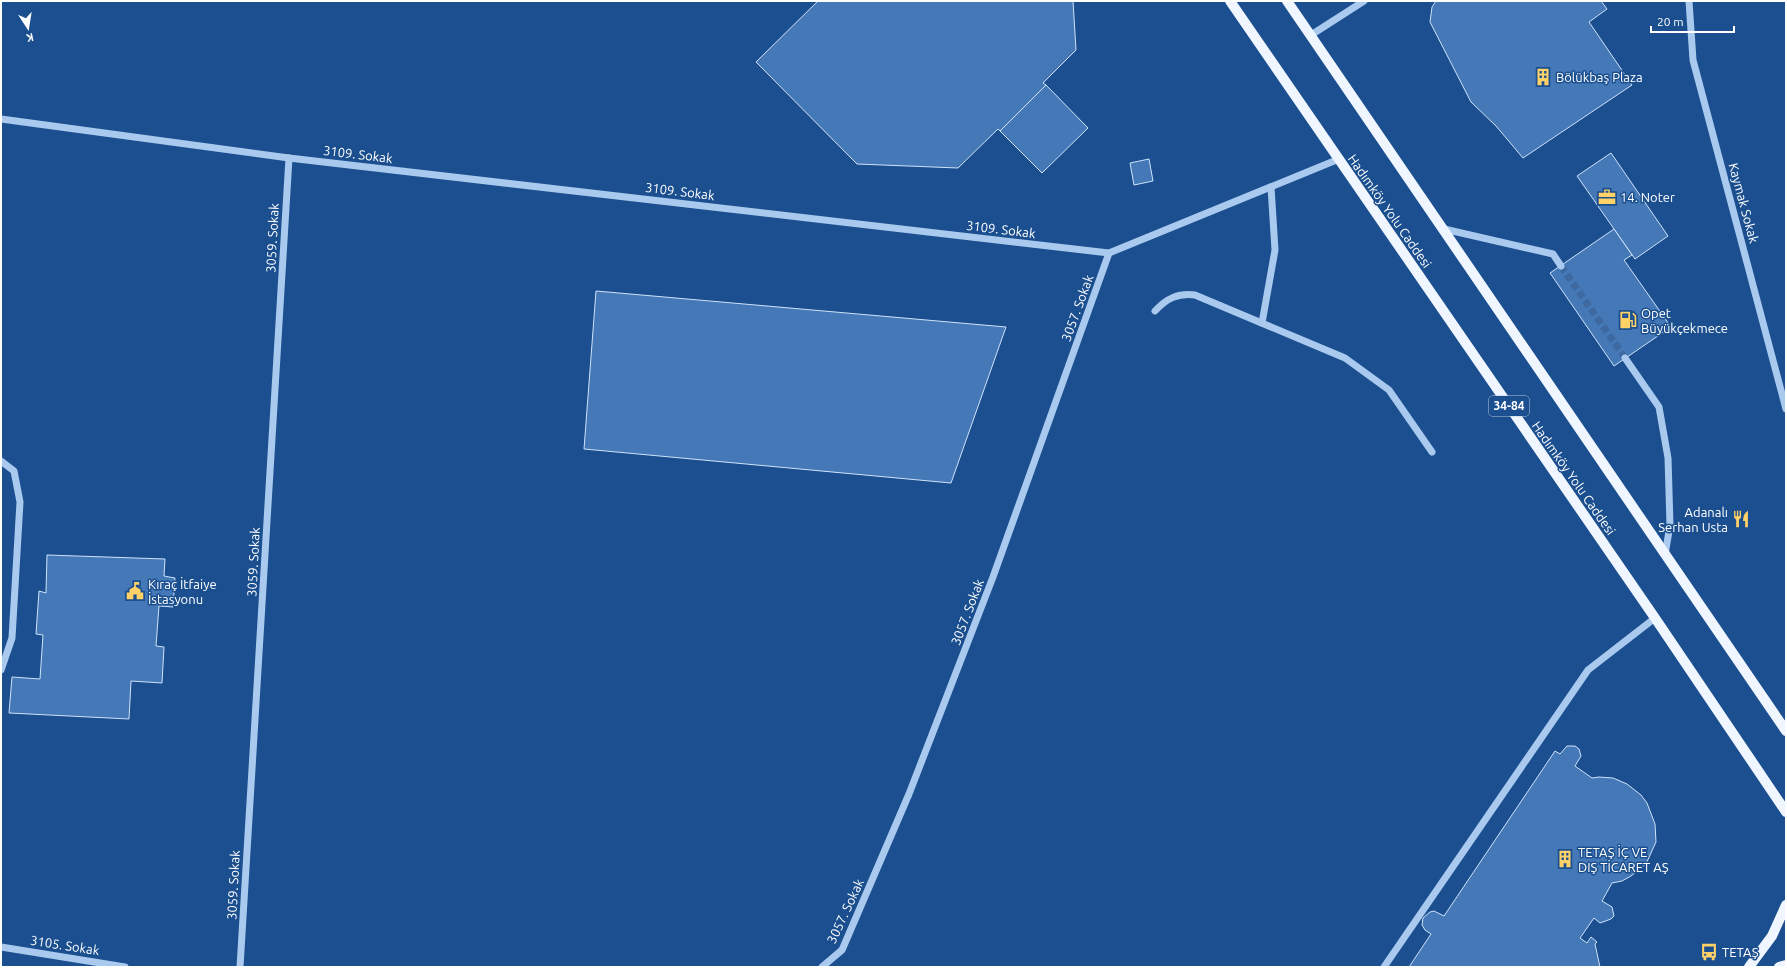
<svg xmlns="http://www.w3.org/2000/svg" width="1787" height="968" viewBox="0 0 1787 968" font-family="Ubuntu,sans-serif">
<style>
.building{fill:#4478b7;stroke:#cfe3fa}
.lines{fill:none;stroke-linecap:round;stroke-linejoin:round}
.minor-tunnel{stroke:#3d69a0;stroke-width:7;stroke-dasharray:7 3.5;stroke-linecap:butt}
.minor{stroke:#a9c9ee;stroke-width:7}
.major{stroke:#f0f6ff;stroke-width:10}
.labels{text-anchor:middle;stroke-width:3;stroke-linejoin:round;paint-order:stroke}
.shield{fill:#1b4f8f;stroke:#bbcadd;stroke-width:1}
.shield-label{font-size:12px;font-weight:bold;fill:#fff}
.poi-label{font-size:13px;fill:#fff;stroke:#1b4f8f;text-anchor:start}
.street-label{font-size:13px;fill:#fff;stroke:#1b4f8f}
</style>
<rect width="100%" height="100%" fill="#1b4f8f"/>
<g class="building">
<polygon points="818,1 1073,1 1076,50 1043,83 1046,85 1000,131 998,129 958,168 857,164 756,62"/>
<polygon points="1436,1 1601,1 1607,9 1589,22 1632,85 1523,158 1496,126 1471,102 1430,22 1432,7"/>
<polygon points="1046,85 1088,128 1042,173 1000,131"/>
<polygon points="1611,153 1668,236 1635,259 1577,176"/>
<polygon points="1149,159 1153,181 1134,185 1130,163"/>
<polygon points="1614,229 1632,255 1624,260 1671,327 1614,366 1550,273"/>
<polygon points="596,291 1006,327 951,483 584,449"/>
<polygon points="47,555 165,559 164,576 175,578 173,607 159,606 156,646 164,647 162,683 131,681 129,719 9,713 12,677 40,679 43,635 36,634 39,591 46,593"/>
<polygon points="1567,746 1575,746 1579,749 1581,756 1575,766 1592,778 1599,777 1613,778 1627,784 1641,795 1647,803 1655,824 1656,842 1646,864 1631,876 1622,881 1612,883 1602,901 1612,907 1614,916 1611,919 1600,923 1594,918 1580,938 1587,943 1591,937 1597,942 1595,944 1600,967 1409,967 1431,934 1425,930 1422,925 1423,918 1430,912 1434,911 1444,916 1555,751 1560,754"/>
</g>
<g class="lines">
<polyline class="minor-tunnel" points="1561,266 1625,358"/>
<g class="minor">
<polyline points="1689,1 1693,60 1786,409"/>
<polyline points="1311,35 1364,1"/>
<polyline points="1,119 289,158 1109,253 1339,159"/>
<polyline points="1444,229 1553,254 1561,266"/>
<path d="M1155 311C1167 298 1178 293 1195 295L1345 358 1389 390 1432 452"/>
<polyline points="1262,323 1275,250 1271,187"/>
<polyline points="1625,358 1659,407 1668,458 1670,525 1665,555"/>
<polyline points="1,461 14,471 20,502 12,638 1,670"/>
<polyline points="1,947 125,967"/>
<polyline points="240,967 289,158"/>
<polyline points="822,967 842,950 909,794 993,577 1109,253"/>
<polyline points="1384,967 1588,670 1655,618"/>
</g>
<g class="major">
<polyline points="1230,1 1655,618 1786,812"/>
<polyline points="1287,1 1786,731"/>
<polyline points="1749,967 1772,936 1786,905"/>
<polyline points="1779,967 1786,965"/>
</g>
</g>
<defs>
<g id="building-bare" transform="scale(1.38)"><path d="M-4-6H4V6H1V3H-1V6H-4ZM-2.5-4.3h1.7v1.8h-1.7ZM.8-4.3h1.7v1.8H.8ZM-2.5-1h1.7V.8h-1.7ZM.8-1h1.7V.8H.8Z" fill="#ffd166" stroke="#1b4f8f" stroke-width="2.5" paint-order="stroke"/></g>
<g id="office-bare" transform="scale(1.38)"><path d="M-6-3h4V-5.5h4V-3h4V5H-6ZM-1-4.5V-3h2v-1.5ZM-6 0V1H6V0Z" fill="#ffd166" stroke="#1b4f8f" stroke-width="2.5" paint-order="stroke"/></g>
<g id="fuel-bare" transform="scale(1.38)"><path d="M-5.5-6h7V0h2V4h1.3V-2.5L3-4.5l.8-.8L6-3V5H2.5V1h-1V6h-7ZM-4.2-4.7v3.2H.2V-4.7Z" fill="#ffd166" stroke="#1b4f8f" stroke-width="2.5" paint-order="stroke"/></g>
<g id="restaurant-bare" transform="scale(1.38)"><path d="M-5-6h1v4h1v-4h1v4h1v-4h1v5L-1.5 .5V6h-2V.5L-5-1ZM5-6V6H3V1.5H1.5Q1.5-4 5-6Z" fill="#ffd166" stroke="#1b4f8f" stroke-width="2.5" paint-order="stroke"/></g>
<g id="civic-bare" transform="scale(1.38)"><path d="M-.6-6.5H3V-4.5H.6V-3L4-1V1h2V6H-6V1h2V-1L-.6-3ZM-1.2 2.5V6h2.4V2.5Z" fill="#ffd166" stroke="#1b4f8f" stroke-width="2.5" paint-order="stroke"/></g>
<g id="bus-bare" transform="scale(1.38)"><path d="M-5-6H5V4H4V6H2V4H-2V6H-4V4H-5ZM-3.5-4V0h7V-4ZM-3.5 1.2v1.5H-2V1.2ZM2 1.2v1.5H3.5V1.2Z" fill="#ffd166" stroke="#1b4f8f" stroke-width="2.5" paint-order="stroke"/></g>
</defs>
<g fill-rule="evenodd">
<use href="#building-bare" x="1543" y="77"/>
<use href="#office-bare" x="1607" y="197"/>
<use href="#fuel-bare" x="1628" y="320"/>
<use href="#restaurant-bare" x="1741" y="519"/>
<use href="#civic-bare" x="135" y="591"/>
<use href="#building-bare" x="1565" y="859"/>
<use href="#bus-bare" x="1709" y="952"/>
</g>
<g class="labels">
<rect class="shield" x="1489" y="396" width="40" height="20" rx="3"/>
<g class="shield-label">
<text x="1509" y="410">34-84</text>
</g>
<g class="poi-label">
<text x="1556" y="82">Bölükbaş Plaza</text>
<text x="1620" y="202">14. Noter</text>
<text x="1641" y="318">Opet<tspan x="1641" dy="15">Büyükçekmece</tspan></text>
<text x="1728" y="517" text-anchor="end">Adanalı<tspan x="1728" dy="15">Serhan Usta</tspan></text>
<text x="148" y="589">Kıraç İtfaiye<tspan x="148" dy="15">İstasyonu</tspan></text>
<text x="1578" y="857">TETAŞ İÇ VE<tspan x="1578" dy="15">DIŞ TİCARET AŞ</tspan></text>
<text x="1722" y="957">TETAŞ</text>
</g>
<g class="street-label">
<text transform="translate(358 154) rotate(7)" y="5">3109. Sokak</text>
<text transform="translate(680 191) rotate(7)" y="5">3109. Sokak</text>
<text transform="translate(1744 203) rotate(75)" y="5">Kaymak Sokak</text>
<text transform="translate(1390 211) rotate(55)" y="5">Hadımköy Yolu Caddesi</text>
<text transform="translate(1001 229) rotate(7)" y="5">3109. Sokak</text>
<text transform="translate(272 238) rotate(-87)" y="5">3059. Sokak</text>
<text transform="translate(1077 308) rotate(-70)" y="5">3057. Sokak</text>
<text transform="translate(1574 478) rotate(55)" y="5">Hadımköy Yolu Caddesi</text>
<text transform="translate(253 562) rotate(-87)" y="5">3059. Sokak</text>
<text transform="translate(967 612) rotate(-69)" y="5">3057. Sokak</text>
<text transform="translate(233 885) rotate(-87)" y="5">3059. Sokak</text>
<text transform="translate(845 911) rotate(-65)" y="5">3057. Sokak</text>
<text transform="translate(65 945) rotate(9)" y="5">3105. Sokak</text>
</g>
</g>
<rect width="1787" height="968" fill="none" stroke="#ffffff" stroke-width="4"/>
<g transform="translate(28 28) rotate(168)" stroke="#1b4f8f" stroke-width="3" paint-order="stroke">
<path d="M0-3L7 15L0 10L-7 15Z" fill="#ffffff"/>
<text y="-6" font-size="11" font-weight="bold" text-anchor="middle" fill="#ffffff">K</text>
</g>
<path d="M1651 26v6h83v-6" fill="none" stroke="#ffffff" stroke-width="2"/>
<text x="1657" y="26" font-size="12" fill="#ffffff" stroke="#1b4f8f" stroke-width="3" paint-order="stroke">20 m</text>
</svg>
